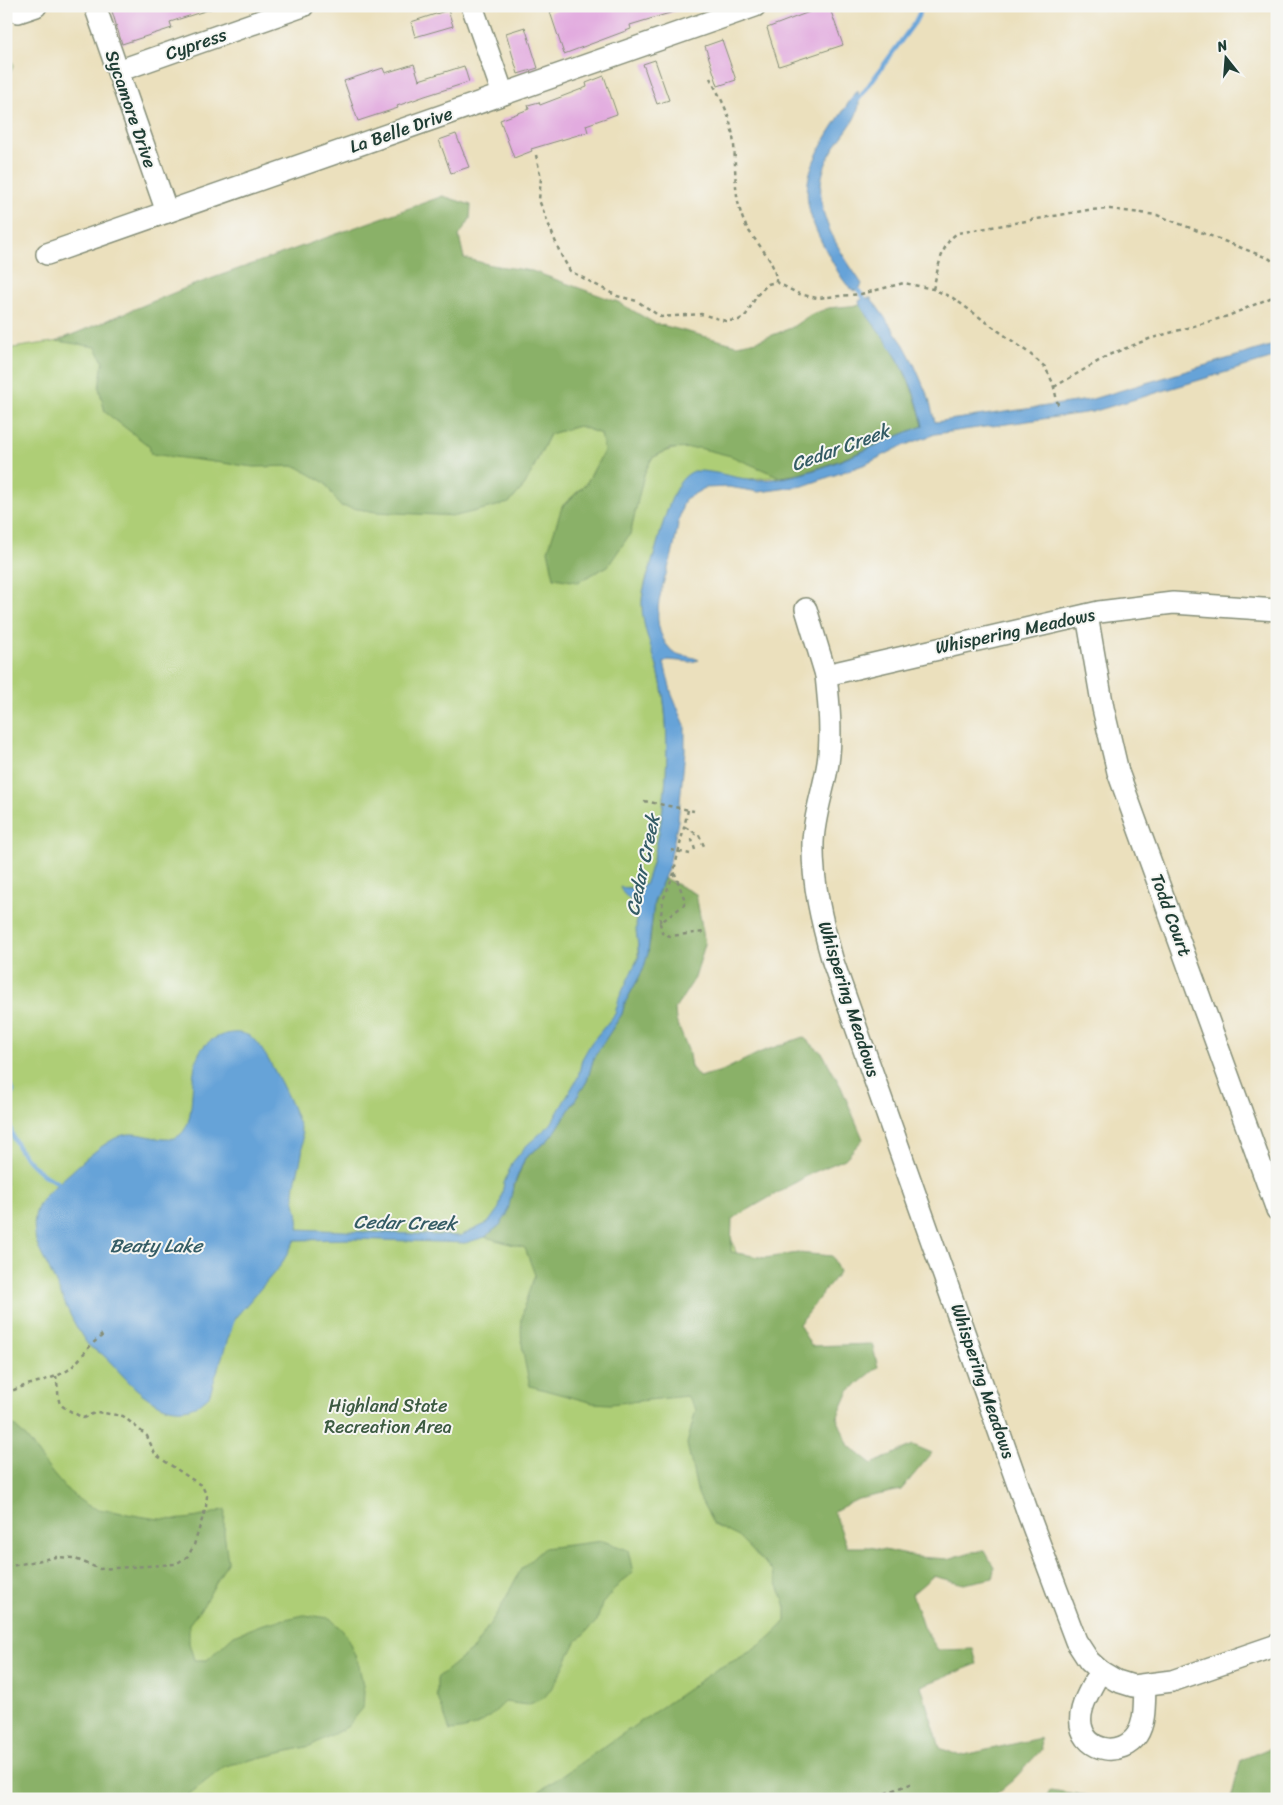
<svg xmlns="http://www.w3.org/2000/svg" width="1283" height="1805" viewBox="0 0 1283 1805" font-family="Sriracha,sans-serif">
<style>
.green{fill:#aece76;stroke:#668655}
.forest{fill:#8ab167;stroke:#54774e}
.water{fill:#66a3d8;stroke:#427086}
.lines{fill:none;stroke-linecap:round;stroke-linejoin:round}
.stream{stroke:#66a3d8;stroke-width:4.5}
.building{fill:#e2abdf}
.minor-casing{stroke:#858e78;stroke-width:24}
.path{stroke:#858e78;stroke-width:2.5;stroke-dasharray:4 4;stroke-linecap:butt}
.minor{stroke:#fff;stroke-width:21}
.labels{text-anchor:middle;stroke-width:4;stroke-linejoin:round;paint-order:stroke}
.street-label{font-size:18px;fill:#1f3d34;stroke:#f6f6f2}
.park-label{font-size:18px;fill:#3c5a41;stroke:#f6f6f2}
.water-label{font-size:19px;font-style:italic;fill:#345c65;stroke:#f6f6f2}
</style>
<rect width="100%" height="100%" fill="#f6f6f2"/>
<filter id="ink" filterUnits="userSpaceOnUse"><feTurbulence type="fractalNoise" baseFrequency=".02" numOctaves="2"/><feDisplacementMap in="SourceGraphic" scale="10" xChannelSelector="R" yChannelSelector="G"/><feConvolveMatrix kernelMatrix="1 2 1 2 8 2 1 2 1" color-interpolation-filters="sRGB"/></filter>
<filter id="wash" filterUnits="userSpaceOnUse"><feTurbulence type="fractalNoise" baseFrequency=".0096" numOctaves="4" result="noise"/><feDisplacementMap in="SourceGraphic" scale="20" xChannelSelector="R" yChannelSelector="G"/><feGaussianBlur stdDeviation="1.12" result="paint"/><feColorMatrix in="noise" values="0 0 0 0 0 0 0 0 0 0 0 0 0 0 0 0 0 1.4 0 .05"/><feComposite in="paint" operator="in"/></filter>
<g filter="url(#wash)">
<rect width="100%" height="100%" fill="#ebe0bd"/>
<g class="green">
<polygon points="6,52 14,65 6,80"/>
<path d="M390 221 509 503 525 485 550 434 579 426 601 434 605 450 586 484 561 507 630 534C637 511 638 481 651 460 653 457 656 456 660 454 697 434 746 461 780 477L680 483C666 507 660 536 652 562 648 576 642 587 642 602 642 631 656 655 661 683 673 743 666 827 645 885L636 889 627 887 623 893 637 907 638 958 918 1799H6V349L59 341Z"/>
</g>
<g class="forest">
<path d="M443 196 471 205 470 219 459 236 464 258 491 265 532 271 618 302 654 323 737 345 757 341 791 328 810 315 829 308 860 305C871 321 884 336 894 353 908 376 917 400 923 426L838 461 800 474 780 477 731 456 699 448 669 449 652 458 644 474 630 534 608 566 578 582 554 578 548 550 562 507 586 484 604 451 601 434 579 426 550 434 525 485 509 503 456 516 376 512 340 506 325 483 296 466 254 467 151 454 149 446 105 412 99 388 103 362 96 347 57 341 188 287Z"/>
<path d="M664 878 696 894 705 944 695 978 675 1009 676 1021 688 1049 691 1067 699 1077 722 1071 761 1052 803 1037 823 1054 841 1087 863 1139 845 1159 812 1173 732 1219 731 1252 765 1258 798 1253 832 1256 839 1272 799 1324 811 1346 872 1344 878 1367 849 1391 837 1418 849 1446 872 1464 913 1445 932 1453 901 1490 858 1499 834 1511 847 1547H869L917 1557 948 1559 971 1552 985 1551 994 1567 993 1578 964 1584 933 1576 912 1594 923 1627 938 1650 973 1649 977 1664 921 1686 940 1748 960 1756 1040 1738 1041 1750 1013 1780 990 1799H528L717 1669C746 1655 764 1646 786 1621V1607L773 1572 739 1537 714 1525 698 1494 687 1444 696 1409 687 1396 610 1404 593 1403 530 1386C519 1337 516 1322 535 1275L525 1248 485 1237 500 1225 525 1158 547 1141 557 1129 587 1081 594 1057 622 1014 625 1003 643 970 650 941 654 902Z"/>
<path d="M6 1412C11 1427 20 1429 29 1441 46 1465 61 1489 87 1505 95 1510 108 1510 117 1512 159 1520 183 1525 225 1509L224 1533 228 1561 203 1606 189 1624V1643L194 1660H207L234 1635 263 1624 304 1615 330 1618 346 1634 359 1665 364 1691 363 1708 347 1727 310 1746 225 1766 183 1799H6Z"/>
<path d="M603 1541 628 1550 633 1573 620 1583 602 1604 597 1621 576 1642 556 1682 544 1698 527 1705 505 1702C486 1721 477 1729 450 1731L437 1695V1678L474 1648 501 1607 521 1569 544 1548Z"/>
<polygon points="1277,1745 1277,1799 1231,1799 1241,1760"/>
<polygon points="1050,1790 1090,1796 1092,1799 1045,1799"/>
</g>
<g class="water">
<path d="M858 90C858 96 860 104 858 109 855 122 841 137 834 148 802 198 834 242 862 284L860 288 854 291C843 284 835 266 828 254 798 200 801 176 834 125 842 113 849 101 858 90Z"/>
<path d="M864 298H871L904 345 914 364 929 399 935 422 1089 400 1277 344V357L1092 412 935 434 900 447 866 464 803 486 759 492 729 487 705 488 685 499C679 514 677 531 674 547 667 579 643 620 671 650 678 657 690 655 699 660L691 662 668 660 664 663 672 695 685 725V751L678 821 669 866 654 902 648 954 643 970 625 1003 622 1014 594 1057 587 1081 557 1129 547 1141 525 1158 513 1187 507 1215 500 1225 485 1237 465 1243 353 1239 295 1240 281 1265 235 1318 209 1396C181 1423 151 1404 128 1381 119 1372 111 1362 102 1354 97 1351 92 1349 88 1345 72 1324 62 1295 50 1271 46 1262 39 1252 36 1241 34 1231 33 1219 37 1209 43 1194 59 1183 70 1173 84 1160 103 1143 120 1136 141 1128 163 1147 180 1135 200 1119 184 1065 205 1045 216 1035 237 1028 251 1037 267 1049 298 1115 302 1135 306 1154 295 1174 294 1192 294 1205 300 1217 298 1229L460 1236 488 1223 499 1208 504 1183 512 1163 525 1147 551 1124 578 1077 582 1059 591 1043 615 1014 619 998 639 956 636 930 637 907 623 893 620 887 636 889 645 885C666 827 673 743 661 683 656 655 641 630 642 602 643 587 648 576 652 562 659 539 664 515 674 493 678 484 684 475 694 471 716 470 737 480 759 480 816 479 870 445 923 426 918 400 908 375 894 353 884 336 871 322 860 305L859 301Z"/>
</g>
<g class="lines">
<g class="stream">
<polyline points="858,100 915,22 923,6"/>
<polyline points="858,290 864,298"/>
<path d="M6 1080 13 1091C1 1125 16 1153 44 1175 50 1180 58 1180 62 1187"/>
</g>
</g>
<g id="blocks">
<g class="building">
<polygon points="118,6 211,6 211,9 170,22 172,28 122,44 111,8"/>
<polygon points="568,6 682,6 683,9 630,25 631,29 564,54 550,12"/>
<polygon points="825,6 829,6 843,45 779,66 767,28"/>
<polygon points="448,10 453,26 415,37 411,22"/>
<polygon points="525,27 538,68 518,74 506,33"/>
<polygon points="722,40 736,80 718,86 705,46"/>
<polygon points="655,60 669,100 657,104 643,64"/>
<polygon points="414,64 419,80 464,66 469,82 425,96 397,106 398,108 358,121 344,81 383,68 385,73"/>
<polygon points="604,76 617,114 586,125 588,132 531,149 532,151 514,158 500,120 529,109 528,105 539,102 540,105 587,87 586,83"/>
<polygon points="456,134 469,167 451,173 439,140"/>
</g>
</g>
</g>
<g filter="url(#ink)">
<use href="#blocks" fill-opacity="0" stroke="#858e78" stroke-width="1"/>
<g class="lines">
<g class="minor-casing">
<g id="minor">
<polyline points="95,6 167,212"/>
<polyline points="472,6 503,94"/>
<polyline points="18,12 36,6"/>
<polyline points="118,71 303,6"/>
<polyline points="47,254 755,6"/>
<polyline points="806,609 826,675"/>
<path d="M1277 610 1173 603 1099 612 826 675C829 703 832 735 828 763 824 789 814 815 813 842 812 883 822 923 833 962L1029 1516 1076 1641 1089 1661 1100 1671 1117 1681 1133 1686 1172 1681 1277 1645"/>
<polyline points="1087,615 1103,708 1118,772 1277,1210"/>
<path d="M1100 1671C1092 1687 1078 1707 1081 1725 1086 1753 1122 1757 1137 1735 1146 1721 1144 1701 1145 1685"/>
</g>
</g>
<g class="path">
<path d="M710 78C719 95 729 112 732 131 738 162 731 190 744 222 753 242 776 258 776 282"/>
<polyline points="536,155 541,178 539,200 560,253 570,271 617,296 637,301 661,317 701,314 726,321 739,320 746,315 757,295 768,284 776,282 799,294 817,298 861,294 904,283 933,289 953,298 1029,353 1045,367 1053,383 1058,405"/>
<path d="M933 289C938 271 941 242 958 233L1088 210 1110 209 1157 215 1270 259 1277 266"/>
<polyline points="1054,387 1111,354 1149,339 1228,316 1277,295"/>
<polyline points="644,801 694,811"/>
<polyline points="688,810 674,871 684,898 684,905 660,923 662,933 670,936 704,932"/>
<polyline points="685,827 699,835 704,846"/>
<polyline points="671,850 690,854"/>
<polyline points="695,850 692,840 695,834"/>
<polyline points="660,922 663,900 674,873"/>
<polyline points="100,1334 103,1339"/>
<path d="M6 1394C25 1383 46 1382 65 1372 80 1363 86 1346 101 1337"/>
<path d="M6 1567 56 1557 73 1558 100 1569 176 1564 188 1556 194 1545 206 1507 207 1496 202 1486 163 1460 155 1454 147 1436 123 1416 97 1412 83 1418C51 1400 62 1410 56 1376"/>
<polyline points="870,1799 913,1783"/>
</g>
<use href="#minor" class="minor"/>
</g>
</g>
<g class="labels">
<g class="street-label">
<text transform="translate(196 44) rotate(-19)" y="6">Cypress</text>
<text transform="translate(131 109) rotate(71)" y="6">Sycamore Drive</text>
<text transform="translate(401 130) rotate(-19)" y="6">La Belle Drive</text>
<text transform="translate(1015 631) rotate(-12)" y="6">Whispering Meadows</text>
<text transform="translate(1171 915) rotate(70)" y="6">Todd Court</text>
<text transform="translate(849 999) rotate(72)" y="6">Whispering Meadows</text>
<text transform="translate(983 1381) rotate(71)" y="6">Whispering Meadows</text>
</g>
<g class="park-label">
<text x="388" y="1412">Highland State<tspan x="388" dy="21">Recreation Area</tspan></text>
</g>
<g class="water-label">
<text transform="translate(840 447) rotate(-20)" y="7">Cedar Creek</text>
<text transform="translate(642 865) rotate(-78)" y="7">Cedar Creek</text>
<text transform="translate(405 1222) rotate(1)" y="7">Cedar Creek</text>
<text x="156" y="1252">Beaty Lake</text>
</g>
</g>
<rect width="1283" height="1805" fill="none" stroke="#f6f6f2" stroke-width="25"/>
<g transform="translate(1226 58) rotate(343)" stroke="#f6f6f2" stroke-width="4" paint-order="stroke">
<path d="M0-4L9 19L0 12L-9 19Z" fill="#1f3d34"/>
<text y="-8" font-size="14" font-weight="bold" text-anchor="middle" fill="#1f3d34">N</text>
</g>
</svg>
